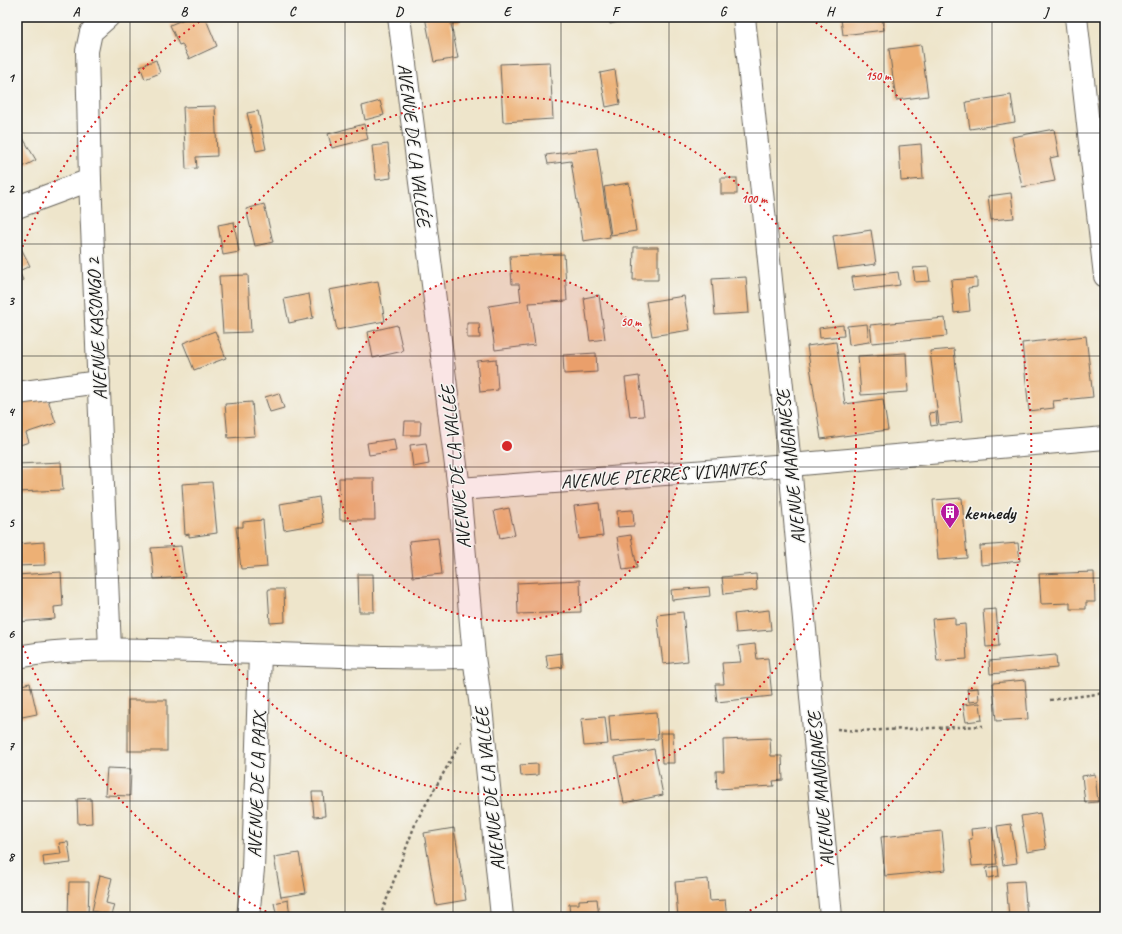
<svg xmlns="http://www.w3.org/2000/svg" width="1122" height="934" viewBox="0 0 1122 934" font-family="Caveat,sans-serif">
<style>
.building{fill:#edb075}
.lines{fill:none;stroke-linecap:round;stroke-linejoin:round}
.minor-casing{stroke:#666259;stroke-width:24}
.path{stroke:#666259;stroke-width:2.5;stroke-dasharray:3 3;stroke-linecap:butt}
.minor{stroke:#fff;stroke-width:22}
.grid{fill:none;stroke:#1c1c1c;stroke-width:1;stroke-opacity:0.55}
.ring{fill:none;stroke:#d62828;stroke-width:2;stroke-dasharray:2 4}
.labels{text-anchor:middle;stroke-width:3;stroke-linejoin:round;paint-order:stroke}
.street-label{font-size:19px;fill:#1c1c1c;stroke:#f6f6f2}
.poi-label{font-size:19px;font-weight:bold;fill:#1c1c1c;stroke:#f6f6f2;text-anchor:start}
.centre{fill:#d62828;stroke:#f6f6f2;stroke-width:2}
.ring-label{font-size:12px;text-anchor:middle;font-weight:bold;fill:#d62828;stroke:#f6f6f2;stroke-width:3;stroke-linejoin:round;paint-order:stroke}
.neatline{fill:none;stroke:#1c1c1c;stroke-width:1.5}
.grid-label{font-size:13px;text-anchor:middle;font-weight:bold;fill:#1c1c1c}
</style>
<rect width="100%" height="100%" fill="#f6f6f2"/>
<filter id="ink" filterUnits="userSpaceOnUse"><feTurbulence type="fractalNoise" baseFrequency=".025" numOctaves="2"/><feDisplacementMap in="SourceGraphic" scale="8" xChannelSelector="R" yChannelSelector="G"/><feConvolveMatrix kernelMatrix="1 2 1 2 8 2 1 2 1" color-interpolation-filters="sRGB"/></filter>
<filter id="wash" filterUnits="userSpaceOnUse"><feTurbulence type="fractalNoise" baseFrequency=".012" numOctaves="4" result="noise"/><feDisplacementMap in="SourceGraphic" scale="16" xChannelSelector="R" yChannelSelector="G"/><feGaussianBlur stdDeviation="0.9" result="paint"/><feColorMatrix in="noise" values="0 0 0 0 0 0 0 0 0 0 0 0 0 0 0 0 0 1.4 0 .05"/><feComposite in="paint" operator="in"/></filter>
<g filter="url(#wash)">
<rect width="100%" height="100%" fill="#eee5cb"/>
<g id="blocks">
<g class="building">
<polygon points="189,17 205,17 217,46 189,59 182,44 179,45 170,25"/>
<polygon points="425,17 459,17 460,23 451,24 458,58 434,62"/>
<polygon points="608,17 631,17 632,19 610,24"/>
<polygon points="864,17 882,17 884,30 843,35 841,19"/>
<polygon points="921,45 928,96 896,100 889,49"/>
<polygon points="156,60 160,73 145,79 140,66"/>
<polygon points="550,62 553,119 503,122 500,64"/>
<polygon points="615,70 620,104 606,107 600,73"/>
<polygon points="1011,95 1015,122 970,129 966,102"/>
<polygon points="380,101 384,115 365,120 362,106"/>
<polygon points="215,106 217,156 196,157 197,168 186,169 183,107"/>
<polygon points="258,111 266,149 256,151 247,113"/>
<polygon points="364,124 368,139 332,148 328,134"/>
<polygon points="17,128 36,160 17,170"/>
<polygon points="1054,129 1059,156 1050,158 1055,181 1022,187 1012,137"/>
<polygon points="388,144 391,178 376,180 372,146"/>
<polygon points="921,144 923,179 901,181 899,146"/>
<polygon points="597,148 610,237 583,241 571,161 548,164 546,155"/>
<rect x="721" y="178" width="16" height="16"/>
<polygon points="629,183 636,231 611,235 604,187"/>
<polygon points="1011,193 1014,218 991,220 988,196"/>
<polygon points="264,204 273,242 255,246 246,209"/>
<polygon points="234,222 239,252 223,255 218,225"/>
<polygon points="871,230 876,264 838,269 833,236"/>
<polygon points="19,244 30,266 19,271 23,280 17,284 17,245"/>
<polygon points="634,247 658,247 658,280 633,280"/>
<polygon points="564,254 567,301 529,303 535,345 495,350 489,306 521,301 519,284 512,284 510,256"/>
<polygon points="928,267 930,281 915,282 913,268"/>
<polygon points="898,272 900,285 854,291 852,277"/>
<polygon points="248,275 251,332 223,333 219,276"/>
<polygon points="746,277 749,313 715,315 712,279"/>
<polygon points="977,278 977,287 968,288 970,311 954,313 951,280"/>
<polygon points="378,281 385,321 337,330 329,290"/>
<polygon points="309,294 313,318 289,323 284,299"/>
<polygon points="599,295 605,339 590,341 584,298"/>
<polygon points="684,296 690,330 652,336 646,302"/>
<polygon points="945,318 947,336 872,343 870,325"/>
<polygon points="17,321 20,330 17,332"/>
<polygon points="467,323 479,323 480,338 467,338"/>
<polygon points="867,324 869,342 849,345 847,326"/>
<polygon points="397,325 403,351 373,358 368,332"/>
<polygon points="843,325 844,336 820,338 819,328"/>
<polygon points="215,331 226,358 194,370 183,343"/>
<polygon points="1086,336 1093,397 1053,401 1054,408 1029,411 1022,343"/>
<polygon points="836,342 845,404 883,399 888,430 821,439 807,346"/>
<polygon points="954,349 962,422 939,425 930,351"/>
<polygon points="596,353 597,372 564,374 563,355"/>
<polygon points="906,353 908,392 861,395 858,356"/>
<polygon points="496,359 498,390 480,392 477,361"/>
<polygon points="639,376 644,416 630,417 625,378"/>
<polygon points="45,391 56,423 26,433 29,442 17,446 17,400"/>
<polygon points="279,393 284,408 270,412 265,397"/>
<polygon points="252,402 255,436 228,438 225,404"/>
<polygon points="936,412 937,425 931,426 929,413"/>
<polygon points="405,421 421,421 420,435 404,435"/>
<polygon points="394,439 396,451 369,455 367,443"/>
<polygon points="426,443 429,464 413,467 410,445"/>
<polygon points="61,462 63,490 17,492 17,464"/>
<polygon points="339,478 374,478 375,520 340,520"/>
<polygon points="212,482 217,533 189,537 189,534 185,535 182,484"/>
<polygon points="319,497 323,523 284,530 280,504"/>
<polygon points="962,498 967,558 938,560 933,500"/>
<polygon points="599,503 603,536 579,539 574,506"/>
<polygon points="509,508 515,535 500,538 494,511"/>
<polygon points="633,510 634,526 618,527 617,511"/>
<polygon points="263,520 267,567 241,569 236,527 243,527 243,522"/>
<polygon points="631,535 637,568 623,570 617,537"/>
<polygon points="438,538 442,574 413,577 409,541"/>
<polygon points="44,542 45,565 17,566 17,544"/>
<polygon points="1018,543 1020,561 981,565 980,546"/>
<polygon points="181,546 185,577 154,579 151,548"/>
<polygon points="61,572 63,606 54,607 55,619 17,622 17,575"/>
<polygon points="1094,572 1095,602 1086,602 1086,609 1070,609 1070,603 1041,604 1039,574"/>
<polygon points="358,574 373,574 374,612 359,612"/>
<polygon points="756,574 757,590 724,594 722,577"/>
<polygon points="580,580 581,612 518,614 517,583"/>
<polygon points="709,587 710,596 672,600 671,590"/>
<polygon points="269,589 284,589 285,622 270,623 268,591"/>
<polygon points="996,609 999,646 986,647 983,610"/>
<polygon points="769,610 771,630 736,633 734,614"/>
<polygon points="683,612 688,661 663,664 657,615"/>
<polygon points="955,617 955,625 965,624 967,659 937,661 932,619"/>
<polygon points="755,644 757,659 768,658 772,696 717,702 715,684 724,684 722,663 741,662 738,646"/>
<polygon points="562,653 563,667 548,669 546,655"/>
<polygon points="1056,655 1057,668 990,674 989,661"/>
<polygon points="17,662 21,662 23,681 17,681"/>
<polygon points="1025,680 1028,719 996,721 993,683"/>
<polygon points="30,683 37,714 17,718 17,686"/>
<polygon points="978,688 979,701 969,702 967,689"/>
<rect x="128" y="700" width="39" height="51"/>
<polygon points="980,703 982,720 966,722 963,705"/>
<polygon points="656,712 658,739 611,742 609,716"/>
<polygon points="605,717 608,744 584,746 581,719"/>
<polygon points="660,733 673,733 674,763 662,763"/>
<polygon points="770,738 771,756 782,756 783,780 773,781 774,786 717,789 716,771 724,771 723,740"/>
<polygon points="654,749 663,795 624,803 615,757"/>
<polygon points="538,764 538,775 521,776 520,765"/>
<polygon points="107,768 131,769 130,796 105,795"/>
<polygon points="1095,774 1098,802 1085,803 1082,776"/>
<polygon points="312,792 323,792 325,816 314,817"/>
<polygon points="91,798 92,823 78,824 77,799"/>
<polygon points="1040,813 1046,849 1027,852 1021,816"/>
<polygon points="1011,824 1017,863 1003,865 997,826"/>
<polygon points="992,827 997,864 972,866 969,839 972,839 971,829"/>
<polygon points="454,828 466,900 436,905 424,833"/>
<polygon points="942,831 946,870 885,876 881,837"/>
<polygon points="68,842 71,863 44,866 43,856 61,854 59,843"/>
<polygon points="299,853 306,893 281,897 274,857"/>
<polygon points="998,866 999,876 988,878 986,868"/>
<polygon points="100,875 112,878 106,903 114,905 111,915 92,911"/>
<polygon points="708,879 710,901 725,900 727,917 678,917 675,882"/>
<polygon points="1024,881 1027,917 1009,917 1006,882"/>
<polygon points="69,882 89,882 88,917 68,917"/>
<polygon points="597,899 599,917 570,917 569,904 579,904 579,900"/>
<polygon points="288,900 290,917 277,917 274,903"/>
</g>
</g>
</g>
<g filter="url(#ink)">
<use href="#blocks" fill-opacity="0" stroke="#666259" stroke-width="1"/>
<g class="lines">
<g class="minor-casing">
<g id="minor">
<polyline points="108,17 91,32 87,51 90,180 110,649"/>
<polyline points="399,17 459,489 474,657 481,707 502,917"/>
<polyline points="744,17 790,465 831,917"/>
<polyline points="1076,17 1105,276"/>
<polyline points="17,207 90,180"/>
<polyline points="17,393 99,382"/>
<polyline points="459,489 790,465 1105,438"/>
<path d="M17 657C77 646 138 650 198 651 290 654 382 659 474 657"/>
<polyline points="248,917 253,869 260,653"/>
</g>
</g>
<g class="path">
<polyline points="1050,700 1105,693"/>
<polyline points="837,729 857,731 983,726"/>
<polyline points="380,917 416,822 461,742"/>
</g>
<use href="#minor" class="minor"/>
</g>
</g>
<path class="grid" d="M130 17V917M238 17V917M345 17V917M453 17V917M561 17V917M669 17V917M777 17V917M884 17V917M992 17V917M17 133H1105M17 244H1105M17 356H1105M17 467H1105M17 578H1105M17 690H1105M17 801H1105"/>
<circle cx="507" cy="446" r="175" fill="#d62828" fill-opacity=".12"/>
<g class="ring">
<circle cx="507" cy="446" r="175"/>
<circle cx="507" cy="446" r="349"/>
<path d="M277 917A524 524 0 0 1 18 634M18 258A524 524 0 0 1 203 19M811 19A524 524 0 0 1 737 917"/>
</g>
<defs>
<g id="building-pin" transform="scale(1)"><path d="M0 17L-7.5 6A9.5 9.5 0 1 1 7.5 6Z" fill="#b5179e" stroke="#f6f6f2"/><path d="M-4-6H4V6H1V3H-1V6H-4ZM-2.5-4.3h1.7v1.8h-1.7ZM.8-4.3h1.7v1.8H.8ZM-2.5-1h1.7V.8h-1.7ZM.8-1h1.7V.8H.8Z" fill="#fff"/></g>
</defs>
<g fill-rule="evenodd">
<use href="#building-pin" x="950" y="512"/>
</g>
<g class="labels">
<g class="street-label">
<text transform="translate(415 145) rotate(83)" y="7">AVENUE DE LA VALLÉE</text>
<text transform="translate(96 329) rotate(-93)" y="7">AVENUE KASONGO 2</text>
<text transform="translate(455 467) rotate(-96)" y="7">AVENUE DE LA VALLÉE</text>
<text transform="translate(790 467) rotate(-96)" y="7">AVENUE MANGANÈSE</text>
<text transform="translate(663 474) rotate(-4)" y="7">AVENUE PIERRES VIVANTES</text>
<text transform="translate(256 785) rotate(-88)" y="7">AVENUE DE LA PAIX</text>
<text transform="translate(489 789) rotate(-96)" y="7">AVENUE DE LA VALLÉE</text>
<text transform="translate(820 789) rotate(-95)" y="7">AVENUE MANGANÈSE</text>
</g>
<g class="poi-label">
<text x="964" y="519">kennedy</text>
</g>
</g>
<circle cx="507" cy="446" r="6" class="centre"/>
<g class="ring-label">
<text x="878" y="80">150 m</text>
<text x="754" y="203">100 m</text>
<text x="631" y="326">50 m</text>
</g>
<rect width="1122" height="934" fill="none" stroke="#f6f6f2" stroke-width="44"/>
<rect x="22" y="22" width="1078" height="890" class="neatline"/>
<g class="grid-label">
<text x="76" y="16">A</text>
<text x="184" y="16">B</text>
<text x="292" y="16">C</text>
<text x="399" y="16">D</text>
<text x="507" y="16">E</text>
<text x="615" y="16">F</text>
<text x="723" y="16">G</text>
<text x="830" y="16">H</text>
<text x="938" y="16">I</text>
<text x="1046" y="16">J</text>
<text x="11" y="82">1</text>
<text x="11" y="193">2</text>
<text x="11" y="305">3</text>
<text x="11" y="416">4</text>
<text x="11" y="527">5</text>
<text x="11" y="638">6</text>
<text x="11" y="750">7</text>
<text x="11" y="861">8</text>
</g>
</svg>
